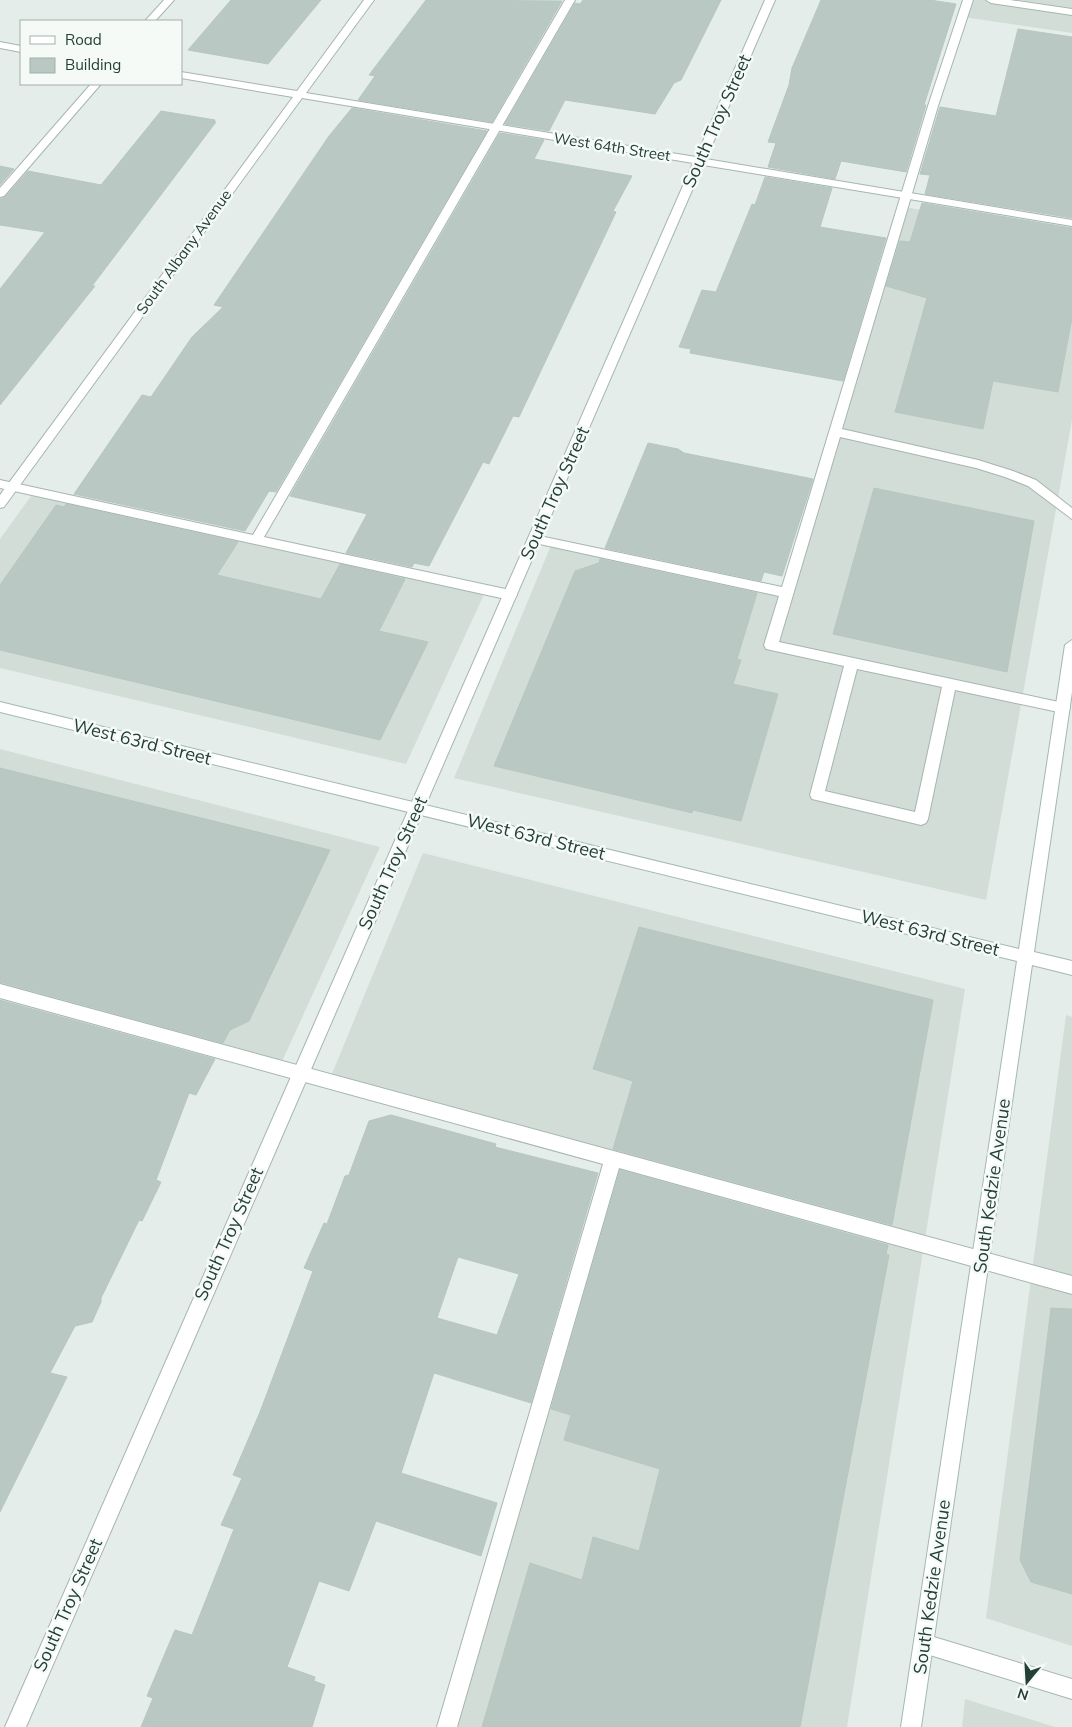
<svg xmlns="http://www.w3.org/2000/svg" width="1072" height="1727" viewBox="0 0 1072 1727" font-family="Mulish,sans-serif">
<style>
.built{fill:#d2ddd8}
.building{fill:#b9c8c2;stroke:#b6c7c0;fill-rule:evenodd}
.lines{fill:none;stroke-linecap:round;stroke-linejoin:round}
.lane-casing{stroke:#a6b5b0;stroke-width:2}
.street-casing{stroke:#a6b5b0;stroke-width:2}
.secondary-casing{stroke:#a2b9b1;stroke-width:2}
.lane{fill:#fff;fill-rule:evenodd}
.street{fill:#fff;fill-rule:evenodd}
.secondary{fill:#fff;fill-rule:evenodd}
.labels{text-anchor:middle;stroke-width:5;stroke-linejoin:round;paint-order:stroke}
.far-street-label{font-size:15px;fill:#233f38;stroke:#f5faf7}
.street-label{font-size:18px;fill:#233f38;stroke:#f5faf7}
</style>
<rect width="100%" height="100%" fill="#e4ede9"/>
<g class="built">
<polygon points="968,0 1072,0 1072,33 963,17"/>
<polygon points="904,207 1072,235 1072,420 986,900 454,778 552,543 787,593"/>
<polygon points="34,492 486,590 406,764 0,668 0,539"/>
<polygon points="0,749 380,847 279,1068 0,991"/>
<polygon points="423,853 965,989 847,1727 447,1727 613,1160 329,1081"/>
<polygon points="1066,1015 1072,1017 1072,1646 986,1618"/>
<polygon points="965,1699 1055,1727 962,1727"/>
</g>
<g class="building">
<polygon points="231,0 321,0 268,64 188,50"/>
<polygon points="426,0 562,1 492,122 358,100 375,76 369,75"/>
<polygon points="583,0 721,0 681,80 674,83 655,114 565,100 549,131 505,124 575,3 580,4"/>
<polygon points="821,0 930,0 956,4 924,105 926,105 906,172 841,161 835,179 768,167 776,143 768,142 789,85 792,68"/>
<polygon points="1018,29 1072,37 1072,218 925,194 930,175 920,174 940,107 996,116"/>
<polygon points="352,108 487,131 276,492 269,491 245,531 74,494 142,395 151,397 192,337 223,307 214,305 329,136"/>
<polygon points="161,111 215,120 214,122 216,122 92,286 95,286 0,405 0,289 45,232 0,225 0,199 5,197 28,171 101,185"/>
<polygon points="500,133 544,140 534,159 632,176 613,211 616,212 519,417 513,416 489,464 483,462 429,566 414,563 412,567 346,553 367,514 290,496"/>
<polygon points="0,166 14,169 0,185"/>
<polygon points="765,177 832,188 820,227 886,238 843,381 690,353 691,349 679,347 702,290 716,292 752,204 755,205"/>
<polygon points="922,203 1072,228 1072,318 1058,392 993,381 983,429 895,412 927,298 886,286 900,241 910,242"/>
<polygon points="648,443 678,449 684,453 813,479 782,576 764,572 761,581 605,548"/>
<polygon points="874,488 1034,521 1007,672 833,634"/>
<polygon points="66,504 238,542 217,575 321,599 340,564 405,579 379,631 428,642 380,740 0,650 0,585 56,505 64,507"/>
<polygon points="600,559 757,593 737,659 741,660 733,684 778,694 741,821 693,810 692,813 494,766 575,571 599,563"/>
<polygon points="0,768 330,850 249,1021 230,1030 223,1043 0,982"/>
<polygon points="639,927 933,1000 892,1225 613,1149 633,1081 593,1069"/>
<polygon points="0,1000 215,1059 196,1095 189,1093 156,1180 161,1182 142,1221 139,1220 101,1298 101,1302 92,1322 75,1326 50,1373 67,1377 0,1512"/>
<path d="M391 1115 496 1144 495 1147 598 1173 531 1403 434 1373 401 1473 497 1503 481 1556 376 1521 349 1591 319 1581 287 1667 315 1677 314 1681 325 1685 312 1727H141L153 1698 147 1696 175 1630 192 1635 234 1529 221 1525 242 1478 233 1475 260 1412 313 1271 304 1268 324 1223 327 1224 345 1176 349 1175 369 1121ZM458 1257 519 1274 497 1335 437 1318Z"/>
<polygon points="620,1170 888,1245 886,1254 889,1255 800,1727 482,1727 530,1563 582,1580 593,1537 639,1551 660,1469 564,1440 571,1415 551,1409"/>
<polygon points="1051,1308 1072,1309 1072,1594 1031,1582 1020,1560"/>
</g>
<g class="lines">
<g class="lane-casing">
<g id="lane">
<polygon points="164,0 174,0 155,21 145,21"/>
<polygon points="565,0 575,0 264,537 510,590 517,595 515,598 510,600 0,488 0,480 253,535"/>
<path d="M963 0H973L938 106 842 429 978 460 1013 471 1036 480 1072 508V519L1028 486 1005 477 976 468 840 437 779 642 1068 704 1070 708 1068 712 1063 713 955 690 928 819 926 823 921 825 812 799 810 795 844 666 766 649 764 645 779 596 535 543 529 539 535 535 782 587 928 106ZM857 669 942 687 915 812 825 791Z"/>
<polygon points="986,0 1010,0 1072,9 1072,15 991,3"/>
<polygon points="91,84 101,84 4,196 0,197 0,188"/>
<polygon points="0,984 1072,1276 1072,1294 619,1168 457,1727 437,1727 603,1164 0,998"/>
</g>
</g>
<g class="street-casing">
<g id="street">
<polygon points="364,0 374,0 306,93 696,157 765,0 775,0 706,159 1072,220 1072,226 703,165 26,1727 5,1727 693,163 302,98 4,507 0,508 0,495 293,97 181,78 181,72 297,91"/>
<polygon points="0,42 21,46 21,52 0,48"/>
<polygon points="924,1634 1072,1679 1072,1699 917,1651 914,1644 917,1637"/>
</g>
</g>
<g class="secondary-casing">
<polygon id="secondary" points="1072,640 1072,692 1034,952 1072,961 1072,975 1032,965 921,1727 901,1727 1017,961 0,712 0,702 1019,949 1065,645"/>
</g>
<use href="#lane" class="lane"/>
<use href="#street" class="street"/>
<use href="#secondary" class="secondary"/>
</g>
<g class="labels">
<g class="far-street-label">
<text transform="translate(612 147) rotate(9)" y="5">West 64th Street</text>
<text transform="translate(184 252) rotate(-54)" y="5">South Albany Avenue</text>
</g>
<g class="street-label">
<text transform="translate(717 121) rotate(-66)" y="6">South Troy Street</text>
<text transform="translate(555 493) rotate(-66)" y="6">South Troy Street</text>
<text transform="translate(142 742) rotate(14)" y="6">West 63rd Street</text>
<text transform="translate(536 837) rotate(14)" y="6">West 63rd Street</text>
<text transform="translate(393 863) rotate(-66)" y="6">South Troy Street</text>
<text transform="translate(930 933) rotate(14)" y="6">West 63rd Street</text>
<text transform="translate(992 1186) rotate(-82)" y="6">South Kedzie Avenue</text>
<text transform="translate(229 1234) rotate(-66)" y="6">South Troy Street</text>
<text transform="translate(932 1587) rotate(-82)" y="6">South Kedzie Avenue</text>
<text transform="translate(68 1605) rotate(-66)" y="6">South Troy Street</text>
</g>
</g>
<rect x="20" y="20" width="162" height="65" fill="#f5faf7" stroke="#a1afab"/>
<rect x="30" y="36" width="25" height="8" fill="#ffffff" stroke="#a1afab"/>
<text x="65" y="45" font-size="15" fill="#233f38">Road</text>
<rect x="30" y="58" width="25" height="15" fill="#b9c8c2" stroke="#a1afab"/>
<text x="65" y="70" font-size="15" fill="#233f38">Building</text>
<g transform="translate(1027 1682) rotate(198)" stroke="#f5faf7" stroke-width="4" paint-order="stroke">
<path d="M0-4L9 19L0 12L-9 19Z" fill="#233f38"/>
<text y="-8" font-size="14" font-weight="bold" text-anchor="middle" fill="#233f38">N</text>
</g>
</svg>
